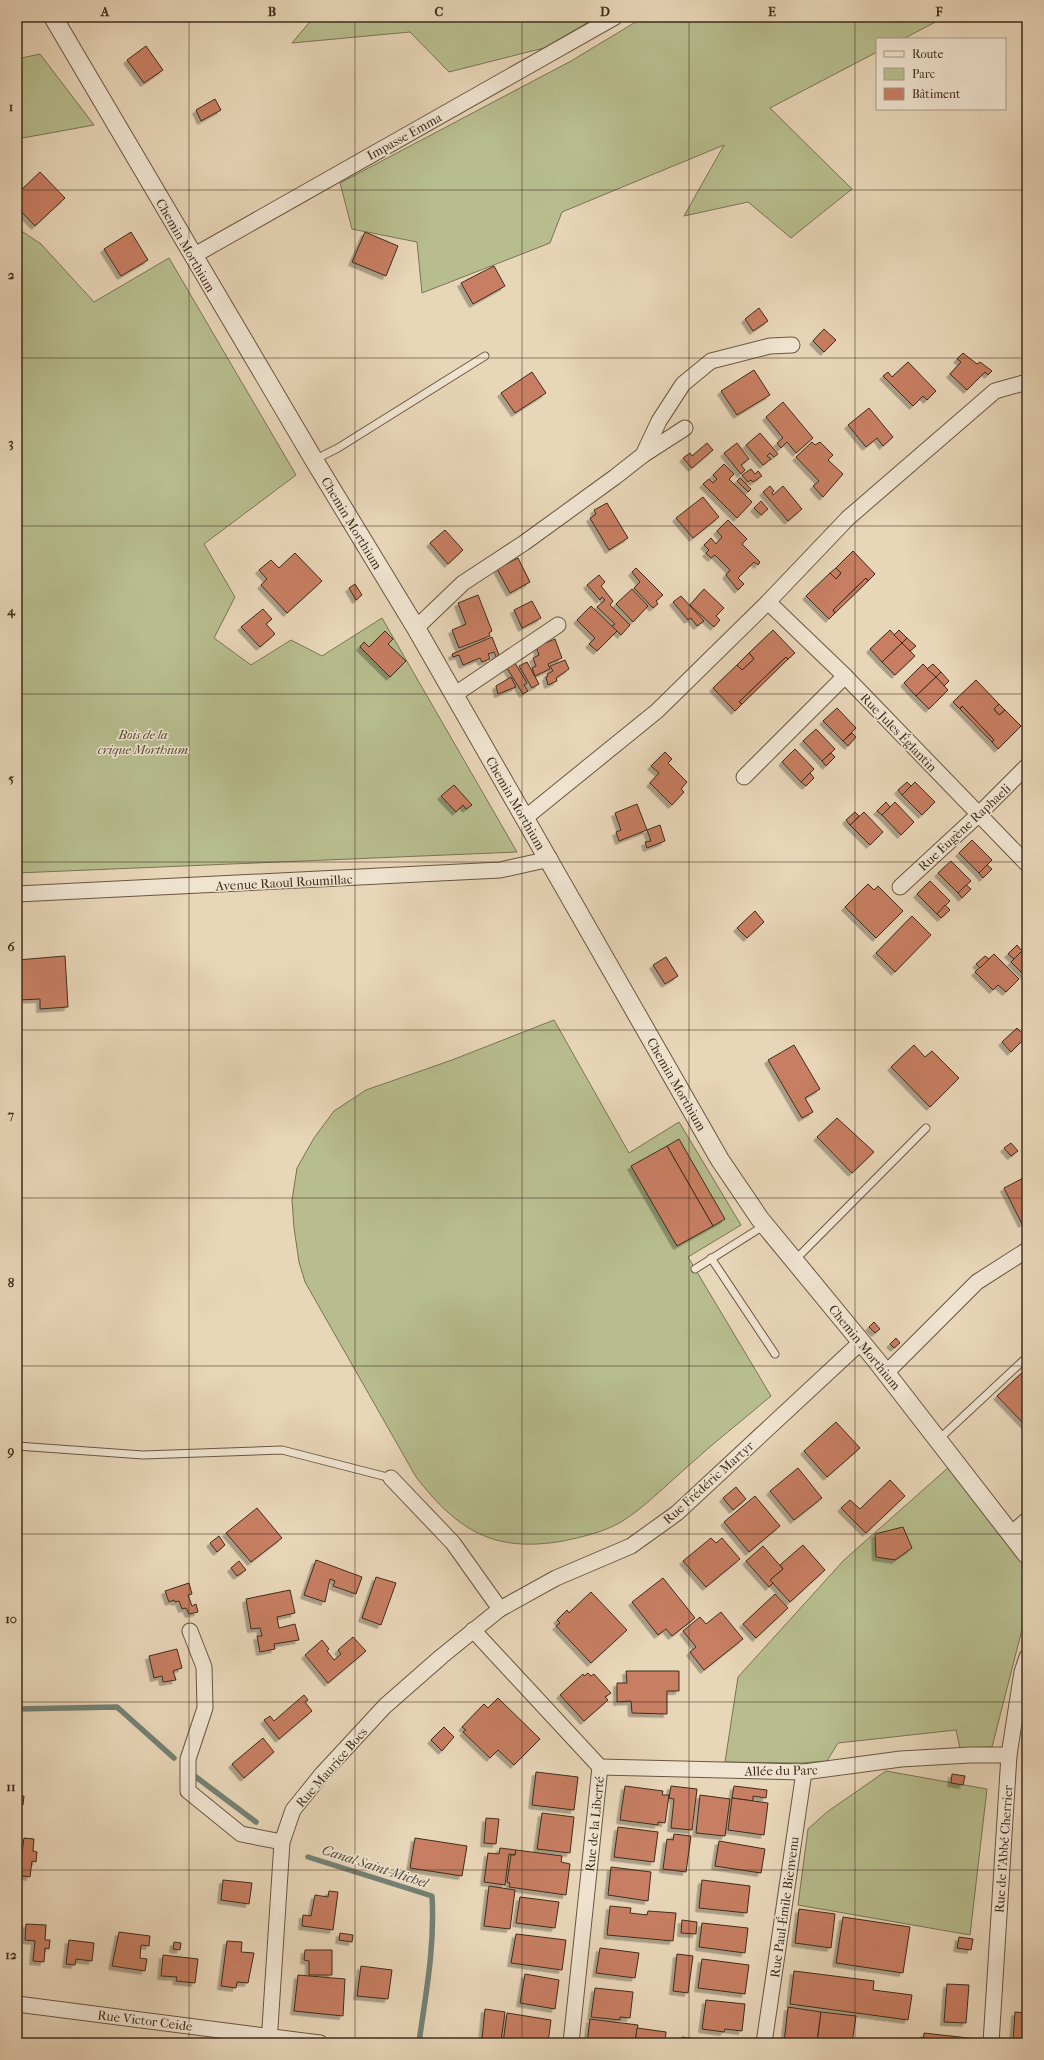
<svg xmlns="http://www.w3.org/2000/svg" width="1044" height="2060" viewBox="0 0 1044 2060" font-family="'IM FELL French Canon',serif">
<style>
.green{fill:#b7bd8e;stroke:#7b7454}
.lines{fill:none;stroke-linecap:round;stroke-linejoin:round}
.stream{stroke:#748174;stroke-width:5.5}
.building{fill:#c77e62;stroke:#3f2c1b;filter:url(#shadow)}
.service-casing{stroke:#695642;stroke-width:9}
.minor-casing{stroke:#695642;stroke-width:17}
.tertiary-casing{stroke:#695642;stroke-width:20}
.service{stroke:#f0e4d1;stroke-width:7}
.minor{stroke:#f0e4d1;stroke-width:15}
.tertiary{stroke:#f0e4d1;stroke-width:18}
.grid{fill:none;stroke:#3f2c1b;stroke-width:1;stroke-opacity:0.55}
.labels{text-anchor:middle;stroke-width:3;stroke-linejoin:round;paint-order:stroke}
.street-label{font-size:13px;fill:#3f2c1b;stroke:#f0e4d1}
.park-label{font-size:13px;font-style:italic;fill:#574932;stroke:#f0e4d1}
.water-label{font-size:14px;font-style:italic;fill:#514839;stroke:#f0e4d1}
.neatline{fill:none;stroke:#3f2c1b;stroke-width:1.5}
.grid-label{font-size:13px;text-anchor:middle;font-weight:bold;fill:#3f2c1b}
</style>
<defs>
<filter id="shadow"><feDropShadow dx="-3.5" dy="3.5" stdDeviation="0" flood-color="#0004"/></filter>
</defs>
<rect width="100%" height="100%" fill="#e8d6b8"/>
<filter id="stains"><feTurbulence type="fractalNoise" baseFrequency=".005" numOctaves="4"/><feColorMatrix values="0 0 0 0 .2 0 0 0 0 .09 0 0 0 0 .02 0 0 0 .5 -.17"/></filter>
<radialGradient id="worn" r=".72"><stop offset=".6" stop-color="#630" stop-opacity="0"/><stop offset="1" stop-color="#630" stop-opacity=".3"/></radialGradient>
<g class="green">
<polygon points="314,17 597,17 544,48 449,72 410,32 292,43"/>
<polygon points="644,17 945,17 903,39 877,39 877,52 770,108 852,189 791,238 748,202 684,216 724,145 562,212 550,243 422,293 417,242 352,229 340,183 571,61"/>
<polygon points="40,54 94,125 17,139 17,59"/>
<polygon points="17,228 41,244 94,302 169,258 296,475 204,544 235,597 214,638 251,665 291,640 322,656 382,618 517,852 17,873"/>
<path d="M554 1020 629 1153 679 1122 741 1225 688 1257 771 1396C743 1420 713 1443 686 1468 664 1487 645 1507 621 1522 604 1532 582 1537 563 1541 494 1553 458 1531 416 1477L305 1282 299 1262 294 1228 292 1200 297 1168 314 1138 334 1111 366 1090 452 1060Z"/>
<polygon points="950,1466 1027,1569 1027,1610 992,1747 960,1748 956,1730 838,1743 827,1761 801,1763 725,1762 738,1677 844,1560"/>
<polygon points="886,1771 987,1789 970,1935 798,1905 808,1829 827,1812"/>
</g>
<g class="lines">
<g class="stream">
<polyline points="17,1709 117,1707 174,1758"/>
<polyline points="196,1777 256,1822"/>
<path d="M308 1857 432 1896C435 1946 426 1993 419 2042"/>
</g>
</g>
<g class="building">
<polygon points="146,46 163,70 144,83 127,60"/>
<polygon points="215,99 221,110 201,121 196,110"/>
<polygon points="40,172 65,198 35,226 17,207 17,194"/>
<polygon points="131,232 148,260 121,276 104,249"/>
<polygon points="365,232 398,246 386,276 352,262"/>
<polygon points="494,266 505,286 473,304 461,283"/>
<polygon points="759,308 768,321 753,331 745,319"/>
<polygon points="824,329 836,340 824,352 813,341"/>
<polygon points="963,353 977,364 980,362 992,371 988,375 985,372 967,390 950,374 961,362 957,359"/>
<polygon points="908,362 936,391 927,400 923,396 913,406 883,376 888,372 892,377"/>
<polygon points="754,370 770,395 737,415 721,391"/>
<polygon points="532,372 546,393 515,413 501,393"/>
<polygon points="783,402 813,438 796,453 787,442 781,448 777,443 783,438 766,417"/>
<polygon points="869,408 893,437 883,446 877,438 866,447 848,425"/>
<polygon points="760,433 778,454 774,457 770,453 767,456 771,459 763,465 746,445"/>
<polygon points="812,442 815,445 820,442 833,455 828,460 843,474 823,497 813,486 819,481 796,457"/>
<polygon points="707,443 713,450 692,468 683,458 690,453 692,456"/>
<polygon points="737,443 749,459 741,465 745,470 741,474 724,453"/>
<polygon points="724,464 734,474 729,479 752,502 737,518 703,484 709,479 713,483 717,479 713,475"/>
<polygon points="751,469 755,474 758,471 762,476 753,482 751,480 748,482 742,475"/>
<polygon points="740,478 751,489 748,492 737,481"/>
<polygon points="770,486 774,491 772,493 773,495 783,486 802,509 788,521 763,492"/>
<polygon points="703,497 719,517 693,538 676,518"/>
<polygon points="761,501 768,509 761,515 754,508"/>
<polygon points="607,503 628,538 609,550 590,518 596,514 594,510"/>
<polygon points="728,520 747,539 742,544 760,562 758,565 754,562 738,578 744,584 738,590 726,575 730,570 715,555 711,558 706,553 709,550 704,545 711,538 716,544 722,537 717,531"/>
<polygon points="445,530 463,550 448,564 430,543"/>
<polygon points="853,551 875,574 868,581 866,578 833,610 835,613 829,619 806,596 830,573 836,579 841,573 836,568"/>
<polygon points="295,553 322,581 287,613 261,585 267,579 259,570 271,560 279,568"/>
<polygon points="518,558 530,582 510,593 497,569"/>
<polygon points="636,568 663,595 656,601 658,604 653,608 634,588 640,582 632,572"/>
<polygon points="836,568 841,573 836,579 830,573"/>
<polygon points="599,575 605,582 601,586 613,601 610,605 630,625 621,635 612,626 615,624 597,607 605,600 602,597 600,600 587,585"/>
<polygon points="866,578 868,581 835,613 833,610"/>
<polygon points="355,584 362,595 356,600 349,588"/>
<polygon points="632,589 648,606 633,622 616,604"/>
<polygon points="704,589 724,608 716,616 720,620 714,627 690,605"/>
<polygon points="478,595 492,631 489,633 490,636 459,648 452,630 466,624 458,603"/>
<polygon points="681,596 704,621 697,626 691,618 688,620 673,602"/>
<polygon points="532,601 541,618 522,628 514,610"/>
<polygon points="591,606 617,631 597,651 589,644 595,638 577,620"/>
<polygon points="263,609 272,619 266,624 275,634 260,647 241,627"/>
<polygon points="773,630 795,653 788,659 786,657 739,702 742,704 735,711 713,688 737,665 742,670 754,659 749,653"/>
<polygon points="890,630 902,643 882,662 870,649"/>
<polygon points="899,630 907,638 902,643 894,635"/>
<polygon points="385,631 393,639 388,644 406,661 390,677 360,647 364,642 369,647"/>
<polygon points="492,637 499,655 496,657 494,652 488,654 490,659 482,662 480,658 463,665 459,655 453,657 452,654"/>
<polygon points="907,638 916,646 910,651 902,643"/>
<polygon points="555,639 562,658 548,664 550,669 535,676 532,668 536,666 533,658 539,655 536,647"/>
<polygon points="902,643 915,656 895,675 882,662"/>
<polygon points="749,653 754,659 742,670 737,665"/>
<polygon points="786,657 788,659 742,704 739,702"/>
<polygon points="565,660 569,669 556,678 557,681 548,685 546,677 548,676 547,674 553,671 550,666"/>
<polygon points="527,662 539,684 532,688 519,666"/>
<polygon points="515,663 527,683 524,685 528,691 523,694 507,668"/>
<polygon points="923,664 936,677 916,696 904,683"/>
<polygon points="933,664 941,672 936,677 927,669"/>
<polygon points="941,672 949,681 944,686 936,677"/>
<polygon points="511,677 516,687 498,694 496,686"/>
<polygon points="936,677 948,690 929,709 916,696"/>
<polygon points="976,680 999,704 994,709 999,715 1005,710 1021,726 998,749 992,742 994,740 962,706 960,709 953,702"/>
<polygon points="999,704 1005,710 999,715 994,709"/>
<polygon points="962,706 994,740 992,742 960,709"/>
<polygon points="837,708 856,728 843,741 823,721"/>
<polygon points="816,729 835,749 822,761 803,741"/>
<polygon points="852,733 856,737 848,746 843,741"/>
<polygon points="795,749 814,769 801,782 782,762"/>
<polygon points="665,752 672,759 668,763 687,782 681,789 684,792 672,805 650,783 659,773 651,766"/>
<polygon points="831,753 835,757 826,766 822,761"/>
<polygon points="810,773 814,778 806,786 801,782"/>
<polygon points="907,782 911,786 902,795 898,790"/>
<polygon points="915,782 935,802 922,815 902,795"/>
<polygon points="454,785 472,805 466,809 463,805 456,812 441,796"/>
<polygon points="886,802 890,807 882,815 877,811"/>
<polygon points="895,802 914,822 901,835 882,815"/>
<polygon points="637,804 647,830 619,841 616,832 621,830 615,813"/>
<polygon points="855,812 859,816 850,825 846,820"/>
<polygon points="864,812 883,832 870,845 850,825"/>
<polygon points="660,825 665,841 647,848 645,842 651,841 647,830"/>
<polygon points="972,840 992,860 979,873 959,853"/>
<polygon points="951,861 971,881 958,893 938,873"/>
<polygon points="987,865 992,869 983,878 979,873"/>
<polygon points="930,881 950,901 937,914 917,894"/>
<polygon points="868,884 874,890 878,886 903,911 876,938 845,907"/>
<polygon points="966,885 971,889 962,898 958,893"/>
<polygon points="945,905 950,910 941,918 937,914"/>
<polygon points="755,911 764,922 747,938 737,928"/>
<polygon points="912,916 931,935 895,972 876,953"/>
<polygon points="1017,945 1022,951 1014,959 1008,954"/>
<polygon points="1027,946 1027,974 1025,976 1011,962"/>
<polygon points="994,954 1019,979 1006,992 998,985 993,990 975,972"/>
<polygon points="65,956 68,1007 40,1009 40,999 18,1000 17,960"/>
<polygon points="985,956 989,959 980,968 976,964"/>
<polygon points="666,957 678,976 665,984 653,965"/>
<polygon points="1017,1028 1026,1037 1011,1052 1002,1042"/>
<polygon points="794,1045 820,1089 805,1098 813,1112 802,1118 768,1060"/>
<polygon points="914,1045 925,1057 932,1051 959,1078 930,1107 891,1067"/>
<polygon points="837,1118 874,1152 852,1173 817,1137"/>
<polygon points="679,1139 725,1219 713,1226 667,1146"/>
<polygon points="1011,1143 1018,1151 1011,1156 1004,1148"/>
<polygon points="667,1146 713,1226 677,1246 631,1166"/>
<polygon points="1027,1176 1027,1221 1022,1224 1004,1188"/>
<polygon points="874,1322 880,1329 875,1333 869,1327"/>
<polygon points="896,1338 900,1343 894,1348 890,1344"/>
<polygon points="1027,1368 1027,1427 997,1396"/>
<polygon points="836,1422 860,1448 827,1477 804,1451"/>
<polygon points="798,1468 822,1498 794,1520 770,1491"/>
<polygon points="890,1480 905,1496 866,1533 841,1508 850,1500 860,1509"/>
<polygon points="736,1487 746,1499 733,1510 723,1498"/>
<polygon points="755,1496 780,1526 749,1552 724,1522"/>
<polygon points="257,1508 282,1538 251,1562 226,1533"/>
<polygon points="903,1527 912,1548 895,1560 876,1557 875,1534"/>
<polygon points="219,1536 225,1545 217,1552 210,1543"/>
<polygon points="711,1538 716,1543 722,1538 740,1559 706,1587 683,1561"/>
<polygon points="803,1545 825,1570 790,1602 770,1580 783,1569 780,1565"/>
<polygon points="763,1546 783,1569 770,1580 773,1583 769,1587 746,1561"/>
<polygon points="316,1560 362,1577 356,1594 333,1586 335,1581 330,1579 325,1602 304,1595"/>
<polygon points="239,1561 246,1570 237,1576 231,1568"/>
<polygon points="376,1577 396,1583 381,1625 362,1618"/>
<polygon points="663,1578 695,1618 672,1636 666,1629 658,1635 632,1602"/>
<polygon points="189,1583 192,1594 188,1595 192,1606 196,1604 198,1612 189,1614 186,1608 182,1609 179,1601 175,1602 174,1600 169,1602 165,1591"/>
<polygon points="290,1590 295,1613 277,1617 279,1628 295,1624 299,1640 274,1644 275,1649 260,1652 257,1636 262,1636 260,1628 251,1629 246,1599"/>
<polygon points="591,1592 627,1630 591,1663 556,1626 560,1623 557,1620 567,1610 569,1613"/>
<polygon points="775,1594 788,1608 756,1638 743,1624"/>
<polygon points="721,1612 743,1639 704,1670 690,1652 696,1647 683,1631 700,1617 706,1624"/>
<polygon points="353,1637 366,1651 328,1683 305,1655 322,1640 329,1649 327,1651 334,1660 341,1654 338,1650"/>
<polygon points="177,1649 182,1668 173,1671 176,1680 163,1682 162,1676 154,1678 149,1656"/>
<polygon points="626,1671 679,1671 679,1691 667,1691 667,1714 632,1713 631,1701 617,1702 617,1683 627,1683"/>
<polygon points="588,1673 591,1676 594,1674 611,1693 605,1697 608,1700 584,1721 560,1695 583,1674 584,1676"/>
<polygon points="304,1695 308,1700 305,1702 312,1711 279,1739 264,1720 270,1716 274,1721"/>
<polygon points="498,1698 540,1739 514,1765 498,1750 490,1758 463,1732 466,1730 462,1727 484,1704 488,1708"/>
<polygon points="444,1727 454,1737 442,1751 431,1740"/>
<polygon points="263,1738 274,1752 244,1778 232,1764"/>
<polygon points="536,1772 578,1777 574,1810 532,1805"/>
<polygon points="952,1774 965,1776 963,1785 951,1783"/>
<polygon points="17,1780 21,1781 19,1796 24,1796 23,1805 18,1804 17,1814"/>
<polygon points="625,1786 663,1791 662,1795 669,1795 665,1823 658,1822 658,1825 620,1820"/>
<polygon points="671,1786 697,1789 692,1830 671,1828 674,1799 669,1798"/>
<polygon points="734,1786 767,1790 766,1798 753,1796 753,1801 732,1798"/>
<polygon points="700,1795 730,1799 725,1836 696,1833"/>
<polygon points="732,1798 768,1803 764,1835 728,1830"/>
<polygon points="542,1813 574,1817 570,1853 537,1849"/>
<polygon points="486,1818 499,1819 496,1844 484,1843"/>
<polygon points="618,1827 658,1832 654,1862 614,1857"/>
<polygon points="674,1834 691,1836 686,1872 663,1869 667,1839 673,1840"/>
<polygon points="24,1838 34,1839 33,1851 37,1852 36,1862 32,1861 30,1877 17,1875 17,1859 21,1860"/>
<polygon points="415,1838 467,1846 462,1876 410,1868"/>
<polygon points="719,1841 765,1849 761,1873 715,1866"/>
<polygon points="500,1848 516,1850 515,1855 509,1854 505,1885 484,1882 488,1853 499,1854"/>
<polygon points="516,1850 562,1856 561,1862 570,1864 566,1895 509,1887 510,1883 507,1882 511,1855 515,1855"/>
<polygon points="611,1867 651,1872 648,1901 608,1895"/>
<polygon points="223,1880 252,1883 249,1904 221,1900"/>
<polygon points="702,1880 750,1886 747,1913 699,1908"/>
<polygon points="489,1886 515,1890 510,1929 484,1926"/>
<polygon points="329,1891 338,1892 333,1930 302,1926 303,1915 311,1916 315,1895 328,1897"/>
<polygon points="520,1897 559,1902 555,1928 516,1923"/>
<polygon points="610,1906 631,1908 630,1913 647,1915 648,1911 676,1913 673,1941 607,1935"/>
<polygon points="799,1909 835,1914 831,1948 795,1943"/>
<polygon points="843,1917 910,1927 903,1973 836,1963"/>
<polygon points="682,1920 697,1922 696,1934 681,1933"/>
<polygon points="702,1923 748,1928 745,1953 699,1947"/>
<polygon points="26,1924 46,1925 45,1940 50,1940 49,1949 45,1948 44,1962 33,1961 35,1941 25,1940"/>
<polygon points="119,1932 150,1936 149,1946 141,1945 140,1958 147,1959 145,1971 112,1966"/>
<polygon points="340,1933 353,1935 352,1942 339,1940"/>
<polygon points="516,1934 566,1940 562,1970 511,1963"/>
<polygon points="959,1937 973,1939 971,1950 957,1948"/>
<polygon points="69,1940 94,1943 92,1961 76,1959 75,1965 66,1964"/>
<polygon points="227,1941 242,1942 241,1952 254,1953 248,1983 237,1982 236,1988 221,1986"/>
<polygon points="174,1942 181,1943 180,1950 173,1949"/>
<polygon points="600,1948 639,1953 635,1978 596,1973"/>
<polygon points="305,1950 332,1950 332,1975 309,1975 309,1961 304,1960"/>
<polygon points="677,1954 693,1956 688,1993 673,1991"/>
<polygon points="163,1955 198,1959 195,1983 176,1981 177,1977 161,1976"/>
<polygon points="702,1959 749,1965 745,1994 698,1988"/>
<polygon points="361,1966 392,1970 388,1999 357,1996"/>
<polygon points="794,1971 874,1981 873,1990 912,1995 908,2020 790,2004"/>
<polygon points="525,1974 559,1980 555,2009 520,2003"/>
<polygon points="298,1975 345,1979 343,2016 294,2011"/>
<polygon points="947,1984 969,1985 966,2023 944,2022"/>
<polygon points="595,1988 633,1992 630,2018 620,2017 620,2020 591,2017"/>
<polygon points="706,2000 745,2004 742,2031 725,2029 724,2032 702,2029"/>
<polygon points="788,2007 821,2012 817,2043 784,2043"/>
<polygon points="485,2009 505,2012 501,2041 482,2039"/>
<polygon points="821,2012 856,2016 852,2043 817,2043"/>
<polygon points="1015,2012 1027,2013 1027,2042 1013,2041"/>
<polygon points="507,2013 551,2020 548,2043 503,2043"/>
<polygon points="590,2019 638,2025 635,2043 587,2043"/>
<polygon points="637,2028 666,2032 665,2043 635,2043"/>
<polygon points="924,2033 977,2039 976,2043 923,2043"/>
<polygon points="682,2037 727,2043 682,2043"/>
</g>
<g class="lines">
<g class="service-casing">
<g id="service">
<polyline points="314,460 338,448 485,356"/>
<polyline points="711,1258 775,1354"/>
<polyline points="795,1260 926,1128"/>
<polyline points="695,1269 765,1225"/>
<polyline points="938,1440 1027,1357"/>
<polyline points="17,1446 143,1455 282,1450 391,1478"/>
</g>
</g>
<g class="minor-casing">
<g id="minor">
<polyline points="193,256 615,17"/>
<polyline points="643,455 685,428"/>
<polyline points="768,602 845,676 1027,864"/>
<polyline points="416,628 463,583 524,543 615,477 643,455 659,421 683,384 711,361 770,346 792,345"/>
<polyline points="454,695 558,625"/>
<polyline points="744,777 845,676"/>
<polyline points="525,818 657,711 768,602 848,518 995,391 1027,382"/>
<polyline points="900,887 978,815 1027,766"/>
<polyline points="17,894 500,870 550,859"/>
<polyline points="886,1373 977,1282 1027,1250"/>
<polyline points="391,1478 453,1543 500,1609"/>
<polyline points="1011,1534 1027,1520"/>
<polyline points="473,1630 600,1767 571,2043"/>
<polyline points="190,1631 204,1667 205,1708 188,1759 188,1791 241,1834 282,1842"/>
<polyline points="600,1767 804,1772 901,1759 970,1755 1009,1755"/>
<polyline points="17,2004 320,2043"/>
<polyline points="269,2043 282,1842 293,1810 322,1774 385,1706 442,1656 500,1609 556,1578 631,1546 677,1513 861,1342"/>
<polyline points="764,2043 804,1772"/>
<polyline points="991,2043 1009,1755 1022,1672 1027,1657"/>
</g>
</g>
<g class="tertiary-casing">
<polyline id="tertiary" points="53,17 314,460 416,628 720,1160 760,1219 876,1360 1027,1555"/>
</g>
<use href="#service" class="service"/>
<use href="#minor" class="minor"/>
<use href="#tertiary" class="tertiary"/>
</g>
<path class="grid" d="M189 17V2043M355 17V2043M522 17V2043M689 17V2043M855 17V2043M17 190H1027M17 358H1027M17 526H1027M17 694H1027M17 862H1027M17 1030H1027M17 1198H1027M17 1366H1027M17 1534H1027M17 1702H1027M17 1870H1027"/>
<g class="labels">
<g class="street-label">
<text transform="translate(404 136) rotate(-29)" y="5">Impasse Emma</text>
<text transform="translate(186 245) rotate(60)" y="5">Chemin Morthium</text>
<text transform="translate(352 523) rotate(59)" y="5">Chemin Morthium</text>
<text transform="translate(899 732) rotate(46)" y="5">Rue Jules Églantin</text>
<text transform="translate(516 803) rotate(60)" y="5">Chemin Morthium</text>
<text transform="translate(964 827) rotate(-43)" y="5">Rue Eugène Raphaeli</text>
<text transform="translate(284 882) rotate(-3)" y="5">Avenue Raoul Roumillac</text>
<text transform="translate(677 1084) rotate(60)" y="5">Chemin Morthium</text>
<text transform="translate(865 1347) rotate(51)" y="5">Chemin Morthium</text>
<text transform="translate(708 1482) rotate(-42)" y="5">Rue Frédéric Martyr</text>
<text transform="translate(331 1767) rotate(-49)" y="5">Rue Maurice Bocs</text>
<text transform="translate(781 1770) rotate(-1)" y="5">Allée du Parc</text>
<text transform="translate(594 1824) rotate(-84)" y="5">Rue de la Liberté</text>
<text transform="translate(1003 1849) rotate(-86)" y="5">Rue de l'Abbé Cherrier</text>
<text transform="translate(784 1907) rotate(-82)" y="5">Rue Paul-Émile Bienvenu</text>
<text transform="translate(145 2020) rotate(7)" y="5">Rue Victor Ceide</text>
</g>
<g class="park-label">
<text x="143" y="739">Bois de la<tspan x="143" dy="15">crique Morthium</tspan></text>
</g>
<g class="water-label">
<text transform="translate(375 1866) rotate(18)" y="5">Canal Saint-Michel</text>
</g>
</g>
<rect width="1044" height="2060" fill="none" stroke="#e8d6b8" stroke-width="44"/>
<rect x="876" y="38" width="130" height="72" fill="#f0e4d1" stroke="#a99a88"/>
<rect x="884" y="51" width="20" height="6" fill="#f0e4d1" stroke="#a99a88"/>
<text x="912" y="58" font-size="12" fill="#3f2c1b">Route</text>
<rect x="884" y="68" width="20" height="12" fill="#b7bd8e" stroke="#a99a88"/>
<text x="912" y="78" font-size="12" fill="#3f2c1b">Parc</text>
<rect x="884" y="88" width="20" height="12" fill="#c77e62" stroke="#a99a88"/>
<text x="912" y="98" font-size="12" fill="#3f2c1b">Bâtiment</text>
<rect x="22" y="22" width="1000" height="2016" class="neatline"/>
<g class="grid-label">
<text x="105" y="16">A</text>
<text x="272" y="16">B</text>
<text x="439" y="16">C</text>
<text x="605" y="16">D</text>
<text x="772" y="16">E</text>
<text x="939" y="16">F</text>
<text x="11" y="111">1</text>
<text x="11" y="279">2</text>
<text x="11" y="447">3</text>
<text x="11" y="615">4</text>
<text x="11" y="783">5</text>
<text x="11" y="951">6</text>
<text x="11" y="1119">7</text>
<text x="11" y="1287">8</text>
<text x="11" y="1455">9</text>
<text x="11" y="1623">10</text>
<text x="11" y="1791">11</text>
<text x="11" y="1959">12</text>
</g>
<rect width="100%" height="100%" filter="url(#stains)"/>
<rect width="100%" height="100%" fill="url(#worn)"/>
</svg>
